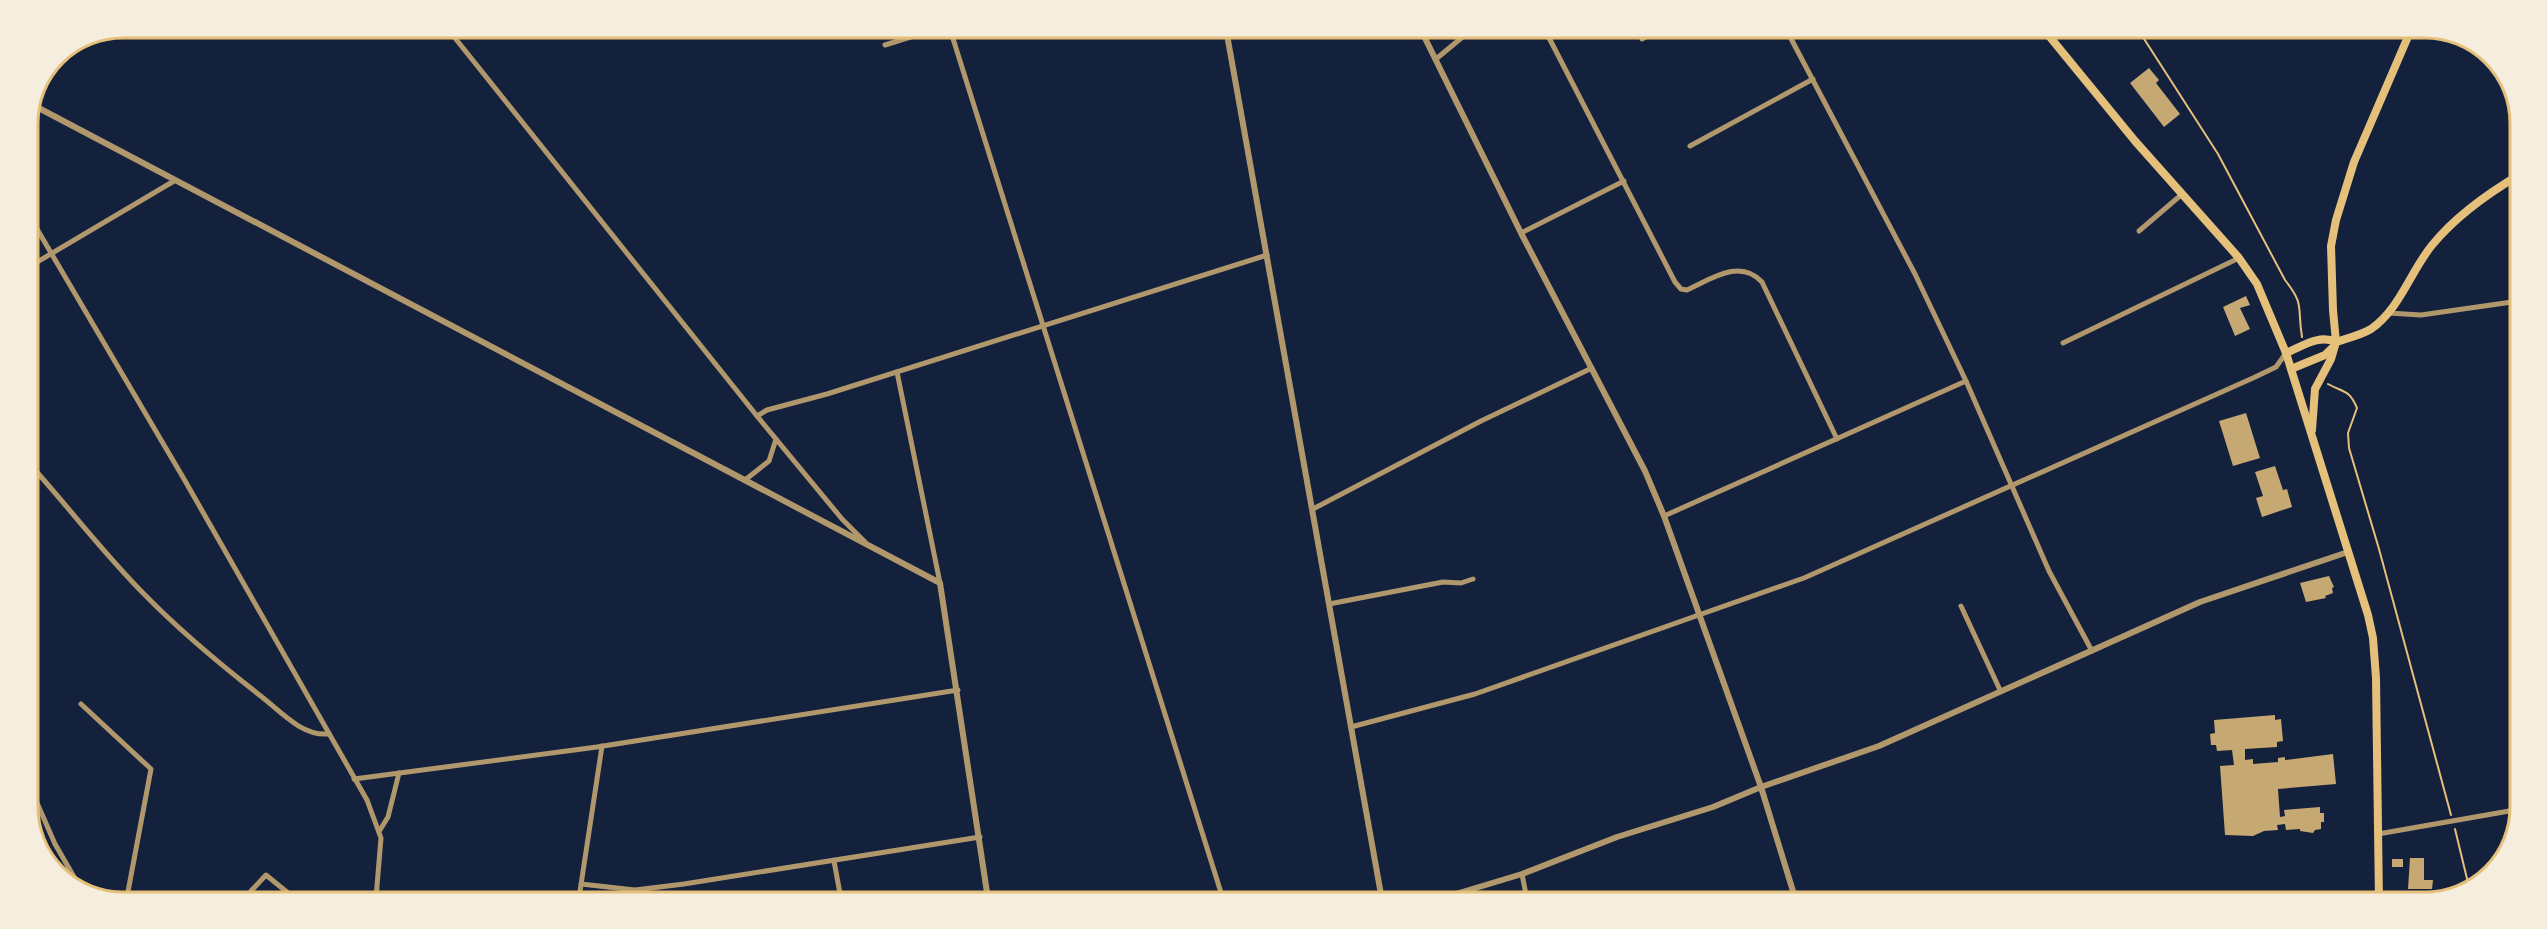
<svg xmlns="http://www.w3.org/2000/svg" width="2547" height="929" viewBox="0 0 2547 929" font-family="'Public Sans',sans-serif">
<style>
.building{fill:#c6a872}
.lines{fill:none;stroke-linecap:round;stroke-linejoin:round}
.path{stroke:#e5c07b;stroke-width:2}
.minor{stroke:#b1986c;stroke-width:5}
.tertiary{stroke:#b1986c;stroke-width:6}
.secondary{stroke:#e5c07b;stroke-width:8}
.primary{stroke:#e5c07b;stroke-width:8}
.rim{fill:none;stroke:#e5c07b;stroke-width:3}
</style>
<rect width="100%" height="100%" fill="#14213d"/>
<g class="building">
<polygon points="2149,68 2159,80 2156,83 2180,114 2164,127 2130,83"/>
<polygon points="2246,296 2250,305 2240,308 2250,329 2235,336 2223,307"/>
<polygon points="2246,413 2260,458 2233,466 2219,421"/>
<polygon points="2275,466 2283,490 2287,489 2292,507 2262,517 2256,498 2263,496 2255,472"/>
<polygon points="2329,576 2334,587 2332,588 2333,593 2325,596 2326,598 2306,602 2300,583"/>
<polygon points="2275,715 2275,720 2281,719 2283,741 2277,742 2277,747 2245,749 2245,760 2253,759 2253,764 2278,762 2278,758 2285,757 2285,760 2333,754 2336,784 2278,789 2280,817 2285,816 2284,810 2320,807 2320,813 2324,813 2324,822 2321,822 2321,829 2315,830 2313,833 2300,831 2300,829 2286,830 2285,824 2277,825 2278,830 2264,831 2253,836 2225,835 2220,766 2234,765 2232,750 2217,751 2216,745 2211,745 2210,734 2215,733 2214,720"/>
<polygon points="2410,858 2424,858 2424,880 2433,880 2432,889 2408,889"/>
<rect x="2392" y="859" width="11" height="8"/>
<polygon points="2270,893 2272,899 2277,897 2278,902 2247,902 2266,896 2265,895"/>
</g>
<g class="lines">
<g class="path">
<path d="M2139 31 2218 154 2285 280C2305 305 2297 307 2302 337"/>
<path d="M2328 384C2344 393 2349 389 2357 408L2348 433 2349 448 2379 549 2451 815"/>
<polyline points="2455,829 2469,887"/>
</g>
<g class="minor">
<polyline points="447,28 757,416 842,519 865,542"/>
<polyline points="950,29 1223,899"/>
<path d="M1545 30 1675 282 1681 289 1687 290C1711 279 1740 258 1762 282L1837 439"/>
<polyline points="1787,31 1915,274 1966,381 2049,571 2092,651"/>
<polyline points="1642,39 1659,30"/>
<polyline points="885,45 936,29"/>
<polyline points="1436,59 1471,30"/>
<polyline points="1690,146 1813,79"/>
<polyline points="27,212 184,479 367,800 381,838 376,898"/>
<polyline points="2139,231 2181,195"/>
<polyline points="1521,233 1624,181"/>
<polyline points="27,268 174,181"/>
<polyline points="2388,313 2421,315 2519,301"/>
<polyline points="2063,343 2239,258"/>
<polyline points="897,372 940,583"/>
<polyline points="757,416 767,410 827,394 1267,255"/>
<path d="M27 461C67 505 103 553 145 595 181 632 221 665 262 697 281 712 302 736 328 734"/>
<polyline points="745,480 769,461 776,439"/>
<polyline points="1313,509 1481,421 1592,368"/>
<polyline points="1664,516 1966,381"/>
<polyline points="1329,604 1443,582 1461,583 1473,579"/>
<polyline points="1961,606 2000,690"/>
<polyline points="81,704 151,769 127,897"/>
<polyline points="1351,727 1475,694 1804,578 2253,378 2276,367 2286,353"/>
<polyline points="354,779 597,747 958,690"/>
<polyline points="27,780 55,844 81,889"/>
<polyline points="380,830 388,817 399,773"/>
<polyline points="2378,834 2515,810"/>
<polyline points="834,861 841,899"/>
<polyline points="1522,874 1527,900"/>
<polyline points="581,884 635,890 684,884 980,837"/>
<polyline points="250,897 251,891 266,875 293,897"/>
<polyline points="579,898 602,746"/>
</g>
<g class="tertiary">
<polyline points="1226,29 1382,900"/>
<polyline points="1421,30 1521,233 1645,471 1664,516 1761,787 1796,901"/>
<polyline points="33,105 940,583 988,899"/>
<polyline points="1436,900 1522,874 1617,837 1713,807 1761,787 1879,746 2200,602 2348,552"/>
</g>
<path class="secondary" d="M2336 342C2348 338 2361 335 2371 329 2400 309 2411 270 2433 244 2457 215 2487 194 2519 175"/>
<g class="primary">
<polyline points="2045,31 2135,141 2239,258 2257,284 2286,353 2368,615 2373,638 2376,678 2379,902"/>
<path d="M2286 353C2303 346 2319 334 2336 342"/>
<polyline points="2291,369 2325,355 2333,347"/>
<polyline points="2312,430 2315,389 2331,359 2336,342 2333,310 2331,246 2336,220 2354,162 2410,32"/>
</g>
</g>
<path d="M0 0H2547V929H0ZM123 38H2425A85 85 0 0 1 2510 123V807A85 85 0 0 1 2425 892H123A85 85 0 0 1 38 807V123A85 85 0 0 1 123 38Z" fill="#f5edde" fill-rule="evenodd"/>
<path class="rim" d="M123 38H2425A85 85 0 0 1 2510 123V807A85 85 0 0 1 2425 892H123A85 85 0 0 1 38 807V123A85 85 0 0 1 123 38Z"/>
</svg>
